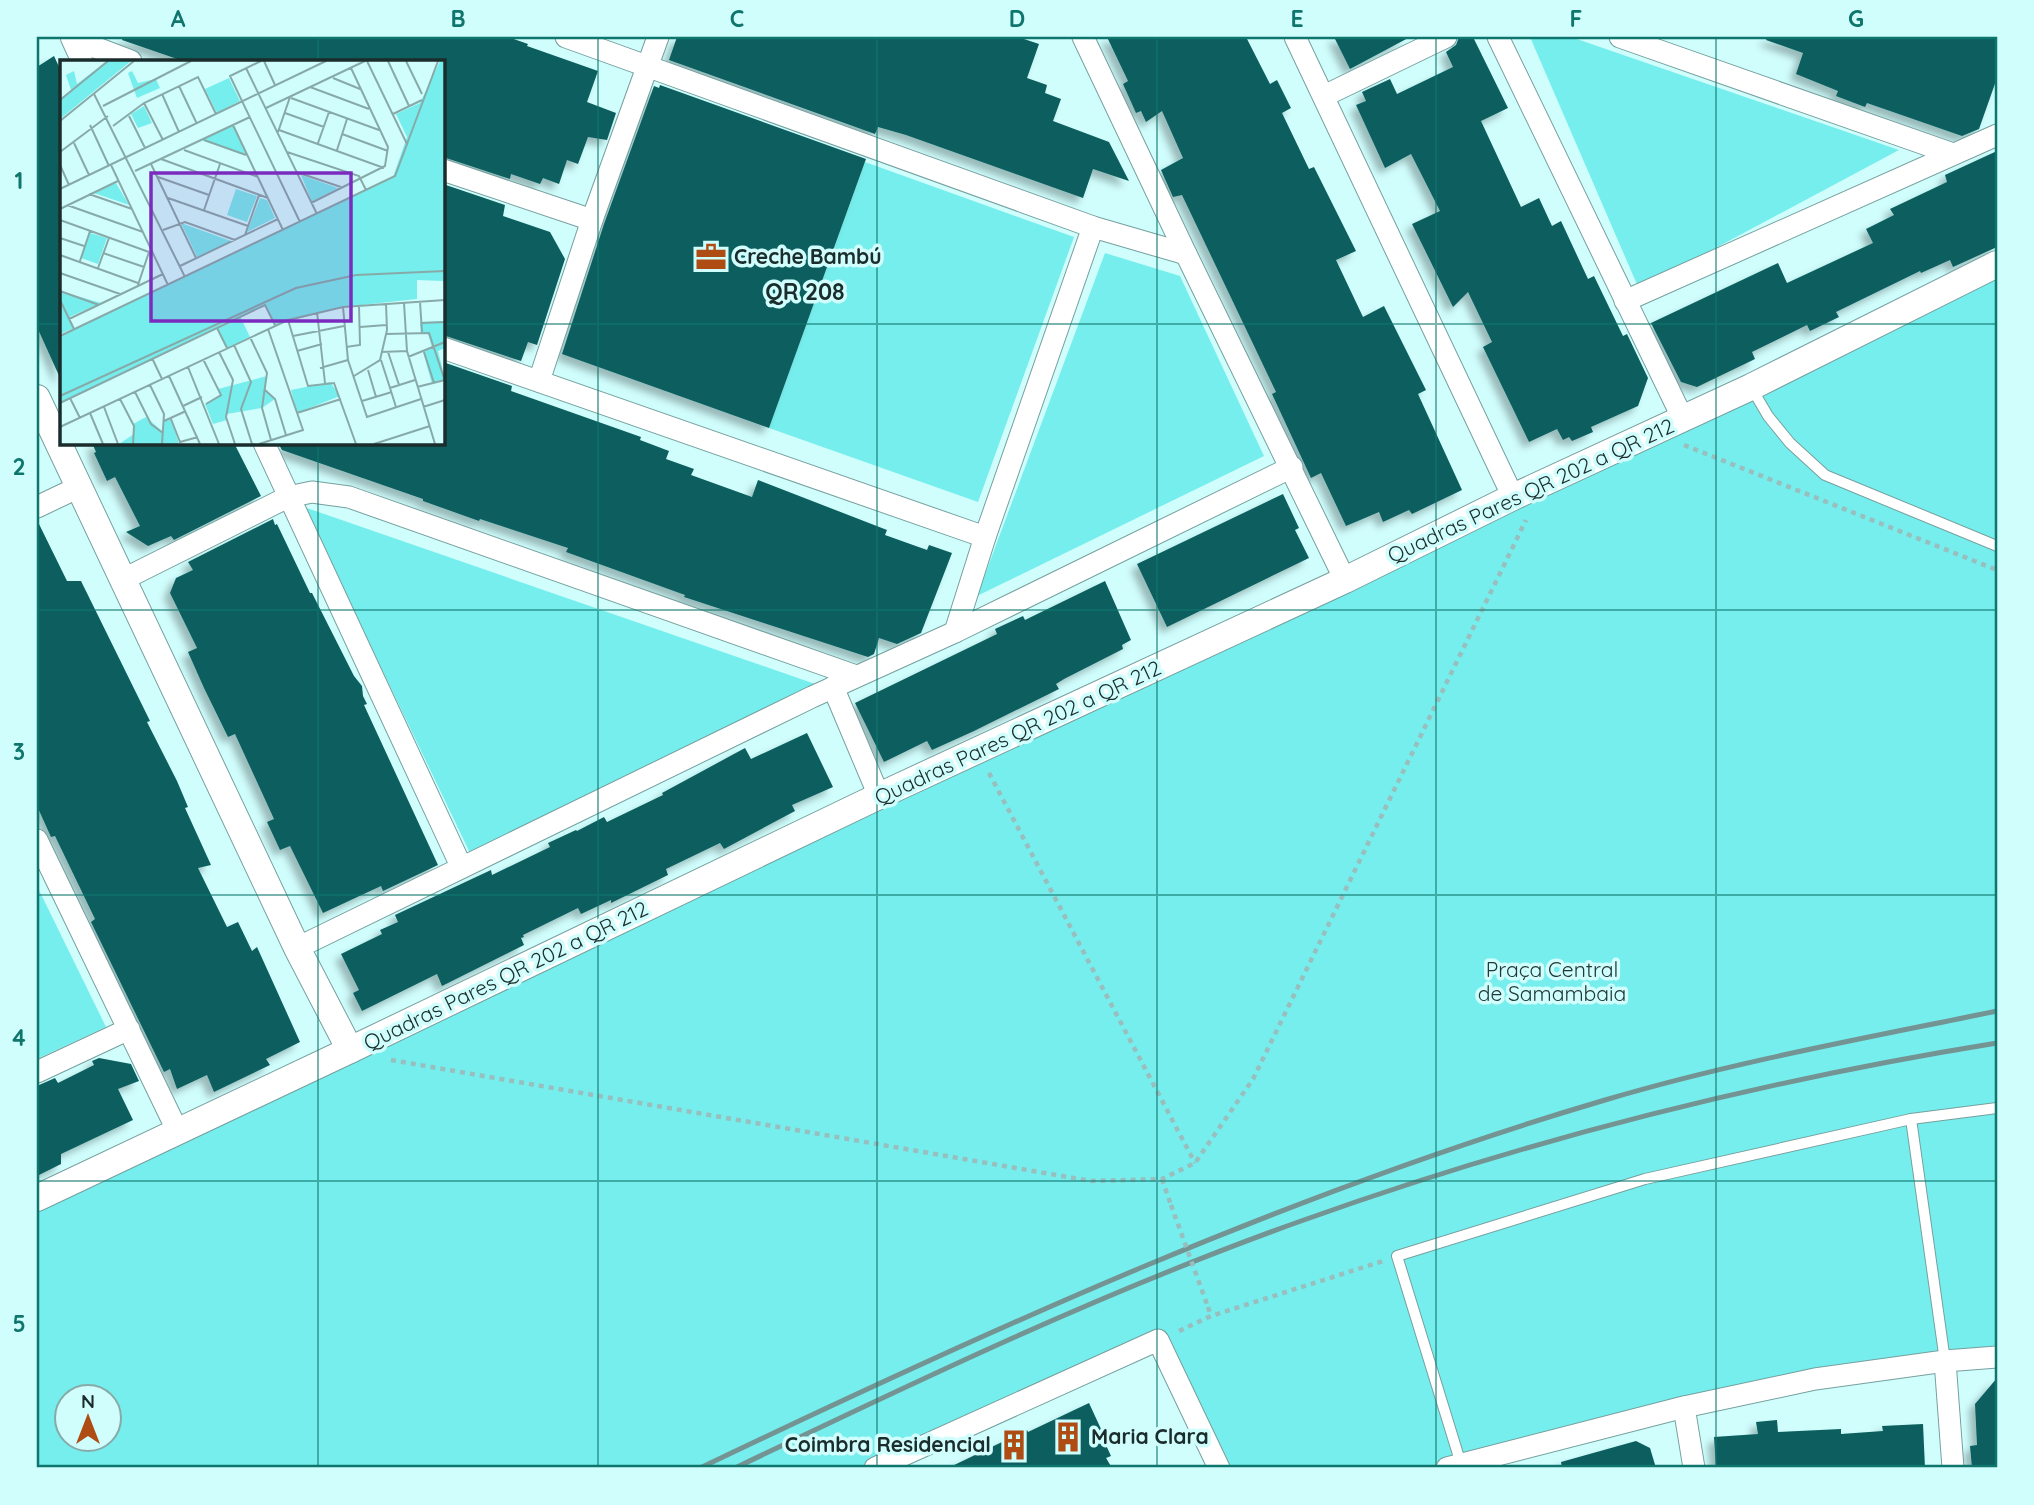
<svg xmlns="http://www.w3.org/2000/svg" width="2034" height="1505" viewBox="0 0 2034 1505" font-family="Quicksand,sans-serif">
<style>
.green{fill:#76eeed;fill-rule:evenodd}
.building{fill:#0a5e5e;filter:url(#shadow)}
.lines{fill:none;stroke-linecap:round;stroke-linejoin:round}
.service-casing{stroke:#75a09f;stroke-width:12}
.minor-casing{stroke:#75a09f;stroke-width:23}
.tertiary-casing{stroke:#75a09f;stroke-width:28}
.path{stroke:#98bebd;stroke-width:4.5;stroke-dasharray:5 5;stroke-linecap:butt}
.service{stroke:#fff;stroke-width:10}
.minor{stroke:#fff;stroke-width:21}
.tertiary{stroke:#fff;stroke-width:26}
.rail{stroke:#749493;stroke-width:5}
.path-bridge{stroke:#98bebd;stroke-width:4.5;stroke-dasharray:5 5;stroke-linecap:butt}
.grid{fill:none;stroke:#0f766e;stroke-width:2;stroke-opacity:0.55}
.labels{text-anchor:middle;stroke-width:7;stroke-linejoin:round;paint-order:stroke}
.poi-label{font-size:21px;font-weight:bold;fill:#1a2c2b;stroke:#d0fefd;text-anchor:start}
.street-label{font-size:21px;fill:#1a2c2b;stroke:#d0fefd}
.park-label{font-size:21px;fill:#203837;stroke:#d0fefd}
.neighbourhood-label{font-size:23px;font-weight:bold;fill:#1a2c2b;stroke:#d0fefd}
.inset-road{fill:none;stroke:#87aaa9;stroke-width:2}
.view{fill:#7b2cbf;fill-opacity:0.15;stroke:#7b2cbf;stroke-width:3.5}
.inset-edge{fill:none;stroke:#1a2c2b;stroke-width:3.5}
.neatline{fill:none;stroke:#0f766e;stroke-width:2.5}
.grid-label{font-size:23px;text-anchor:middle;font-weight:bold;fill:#0f766e}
</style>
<defs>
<filter id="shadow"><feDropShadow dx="-6" dy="6" stdDeviation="3.5" flood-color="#0004"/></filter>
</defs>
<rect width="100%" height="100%" fill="#d0fefd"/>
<g class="green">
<polygon points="1530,37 1571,37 1899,150 1639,289"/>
<polygon points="865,162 1074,237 978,502 769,428"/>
<polygon points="1105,253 1180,276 1264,456 977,596"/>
<path d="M1997 271V1354L1946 1360 1447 1468H1219L1158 1340 906 1454 912 1468H37V1206ZM66 1396H108V1438H66Z"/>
<polygon points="304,507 818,685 471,855"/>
<polygon points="37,886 106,1027 37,1059"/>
</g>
<g class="building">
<polygon points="123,37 508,37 528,44 527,46 598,71 587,102 616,113 607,140 588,137 578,164 567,160 559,184 543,178 540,184 511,174 510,179 443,157 443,61 183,61 122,40"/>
<polygon points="677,37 1018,37 1039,44 1027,78 1047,85 1045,93 1061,99 1053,121 1109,142 1129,181 1093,169 1083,198 906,135 878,127 875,134 669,60"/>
<polygon points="1107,37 1246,37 1270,84 1277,80 1291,108 1282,113 1309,169 1314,167 1356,251 1336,260 1363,317 1384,306 1426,390 1418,394 1462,490 1412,514 1409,510 1383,522 1379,512 1346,526 1321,473 1311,478 1272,394 1276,392 1182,195 1173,197 1161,170 1183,158 1162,111 1146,122 1141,111 1136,113 1123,84 1128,81"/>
<polygon points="1334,37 1410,37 1350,69"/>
<polygon points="1459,37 1473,37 1508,108 1481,121 1521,207 1539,198 1552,226 1561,221 1588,279 1594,276 1623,336 1627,334 1648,378 1638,406 1591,427 1593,432 1572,441 1569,437 1563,440 1557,429 1529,442 1483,347 1492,342 1468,292 1453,307 1412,224 1440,211 1411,154 1385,168 1356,105 1366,101 1362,92 1390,79 1397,94 1453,67 1446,52 1456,45"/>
<polygon points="1767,37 1997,37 1997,78 1979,129 1962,136 1867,103 1865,107 1836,96 1838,91 1796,74 1803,53 1766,40"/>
<polygon points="54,56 61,71 61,380 37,327 37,67"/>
<polygon points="660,85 866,159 769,428 562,354 604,224 654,86 659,88"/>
<polygon points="1997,151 1997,247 1953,267 1950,260 1921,273 1920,271 1836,312 1839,317 1810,331 1807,325 1752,352 1755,359 1697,387 1681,382 1651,323 1778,263 1787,283 1873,243 1866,229 1894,215 1890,209 1947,182 1945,175"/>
<polygon points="443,184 505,205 503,216 550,232 565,259 537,345 528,342 521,361 443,335"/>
<polygon points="443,362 512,386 511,391 641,437 640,440 669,451 666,459 694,469 691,475 752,497 758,480 887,530 885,535 927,550 929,545 952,553 921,633 897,644 879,638 874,654 868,657 684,597 685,595 566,552 568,548 480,519 479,521 423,501 423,499 282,450 278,443 443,443"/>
<polygon points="92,443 234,443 261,496 174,540 171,536 148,546 126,532 140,526 115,477 107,481 94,453 96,452"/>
<polygon points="1283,494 1299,528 1295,530 1309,558 1167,627 1137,564"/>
<polygon points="273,519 275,525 277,524 310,593 312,593 354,676 362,686 363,696 367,704 364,705 438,865 383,891 381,886 323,913 290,846 280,850 267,822 274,819 235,734 228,737 204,688 188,652 197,648 170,593 176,578 193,570 188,562"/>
<polygon points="37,520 67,581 81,581 150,721 147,722 177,781 188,807 185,808 211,865 198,868 227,927 238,922 252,951 257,947 300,1042 266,1059 270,1065 214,1092 207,1075 177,1089 170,1069 164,1072 91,922 95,919 55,836 51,837 37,806"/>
<polygon points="1105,581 1131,640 1122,645 1123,649 1064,679 1056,684 1059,689 974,731 932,750 927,741 884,762 855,703 997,634 995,629 1023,616 1025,620"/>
<polygon points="807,733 833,787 792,805 795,811 724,849 720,843 666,869 668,875 611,903 611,900 581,914 578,908 523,935 524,937 521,938 524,945 442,986 437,974 362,1011 353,993 359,990 341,954 382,934 380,930 398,922 395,915 491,870 492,875 550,847 548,843 576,830 577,831 604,817 607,822 663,795 662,793 745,748 751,759"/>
<polygon points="99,1058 131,1064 139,1081 118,1089 133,1120 61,1154 61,1164 37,1176 37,1086 55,1078 58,1083 94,1065 92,1061"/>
<polygon points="1997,1378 1997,1468 1972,1468 1970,1446 1977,1445 1975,1404"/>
<polygon points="1089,1403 1107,1442 1105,1443 1111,1456 1106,1458 1112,1468 948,1468 1027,1430 1028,1432"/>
<polygon points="1777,1420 1778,1432 1841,1429 1841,1434 1883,1431 1882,1426 1923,1424 1925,1468 1716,1468 1714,1437 1758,1434 1756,1422"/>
<polygon points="1636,1441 1650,1448 1656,1468 1562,1468 1561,1462"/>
</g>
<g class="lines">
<g class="service-casing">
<g id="service">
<polyline points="1751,387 1768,416 1790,443 1825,475 1997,546"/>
<polyline points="1911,1119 1945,1361"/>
<polyline points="1461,1464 1397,1256 1645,1179 1911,1119 1997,1108"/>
</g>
</g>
<g class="minor-casing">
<g id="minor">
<polyline points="71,37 82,61"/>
<polyline points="78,37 97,48 131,61"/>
<polyline points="566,37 1093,227 1186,254"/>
<polyline points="1083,37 1186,254 1345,580"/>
<polyline points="1295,37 1513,497"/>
<polyline points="1498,37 1683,419"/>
<polyline points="1620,37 1953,154"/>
<polyline points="1324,96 1446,37"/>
<polyline points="443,170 592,220"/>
<polyline points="1625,301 1997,135"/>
<polyline points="443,348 985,537"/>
<polyline points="539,381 592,220 658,37"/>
<polyline points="264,443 461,866"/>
<polyline points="37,507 79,487"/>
<polyline points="122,580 288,497 312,492 349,497 856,676"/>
<polyline points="955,632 985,537 1093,227"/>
<polyline points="833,687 879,796"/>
<polyline points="37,840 178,1132"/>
<polyline points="297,948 812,697 955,632 1292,467"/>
<polyline points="37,1072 129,1029"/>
<polyline points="1945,1361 1953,1468"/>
<polyline points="1684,1407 1694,1468"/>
<polyline points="875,1468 1158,1340 1219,1468"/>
<polyline points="1447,1468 1684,1407 1815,1379 1945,1361 1997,1357"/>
</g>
</g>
<g class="tertiary-casing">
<g id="tertiary">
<polyline points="37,398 297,948 350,1050"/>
<polyline points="37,1198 350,1050 879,796 1345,580 1513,497 1751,387 1997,264"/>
</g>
</g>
<g class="path">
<polyline points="1684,445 1997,570"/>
<polyline points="989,773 1195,1163"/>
<polyline points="391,1060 1091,1181 1162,1179 1195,1163 1253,1079 1526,520"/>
<polyline points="1162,1179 1171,1205"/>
<polyline points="1208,1307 1211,1316"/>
<polyline points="1179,1331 1211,1316 1383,1261"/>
</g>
<use href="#service" class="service"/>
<use href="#minor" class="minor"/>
<use href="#tertiary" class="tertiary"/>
<g class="rail">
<path d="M700 1468C995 1327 1290 1193 1605 1100 1733 1062 1866 1038 1997 1011"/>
<path d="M735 1468C921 1379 1107 1290 1301 1221 1527 1140 1761 1081 1997 1043"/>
</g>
<polyline class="path-bridge" points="1171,1205 1208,1307"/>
</g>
<path class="grid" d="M318 37V61M598 37V1468M877 37V1468M1157 37V1468M1436 37V1468M1716 37V1468M37 324H61M443 324H1997M318 443V1468M37 610H1997M37 895H1997M37 1181H1997"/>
<defs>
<g id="office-bare" transform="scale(2.415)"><path d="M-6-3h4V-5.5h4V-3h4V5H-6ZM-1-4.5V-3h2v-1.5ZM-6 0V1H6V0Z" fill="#af4c14" stroke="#d0fefd" stroke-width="2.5" paint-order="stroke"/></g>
<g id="building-bare" transform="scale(2.415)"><path d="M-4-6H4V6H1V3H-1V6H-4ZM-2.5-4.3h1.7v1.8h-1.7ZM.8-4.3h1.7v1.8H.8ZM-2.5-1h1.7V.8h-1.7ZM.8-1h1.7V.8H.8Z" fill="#af4c14" stroke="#d0fefd" stroke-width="2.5" paint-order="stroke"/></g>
</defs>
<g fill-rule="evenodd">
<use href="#office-bare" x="711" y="257"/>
<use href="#building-bare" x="1068" y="1437"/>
<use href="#building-bare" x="1014" y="1445"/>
</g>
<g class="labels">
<g class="poi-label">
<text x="734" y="264">Creche Bambú</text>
<text x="1091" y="1444">Maria Clara</text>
<text x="991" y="1452" text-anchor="end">Coimbra Residencial</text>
</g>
<g class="street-label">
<text transform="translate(1531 491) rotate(-25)" y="7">Quadras Pares QR 202 a QR 212</text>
<text transform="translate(1018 733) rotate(-25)" y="7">Quadras Pares QR 202 a QR 212</text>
<text transform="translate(506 976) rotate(-26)" y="7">Quadras Pares QR 202 a QR 212</text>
</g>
<g class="park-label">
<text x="1552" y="977">Praça Central<tspan x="1552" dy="24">de Samambaia</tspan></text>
</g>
<g class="neighbourhood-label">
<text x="805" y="300">QR 208</text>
</g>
</g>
<g transform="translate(60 60)">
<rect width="385" height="385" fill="#d0fefd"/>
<path d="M47 1H71L0 59V39L11 30 6 15 14 11 17 24ZM380 1H385V238L383 221 357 220V239L283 247 214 265 205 246 180 256 190 277 167 288 157 268 0 343V276L333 117 347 77 336 54 360 43ZM72 11 78 23 96 19 100 28 77 38 68 13ZM169 18 180 41 157 53 145 29ZM84 46 92 63 78 68 71 54ZM173 65 188 96 141 80ZM241 115 278 128 252 142ZM56 123 69 145 34 133ZM176 129 197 136 187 162 167 155ZM200 138 207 140 215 158 187 172ZM121 163 171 181 137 197ZM30 173 47 178 38 204 21 198ZM0 231 41 243 9 257 14 268 0 274ZM385 261V288L378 291 385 319 372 324 363 292 372 288 368 274H361L360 262ZM207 316 205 329 215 339 202 348 167 354V360L153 364 145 344 161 335 158 329ZM270 322 280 336 237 353 231 330ZM86 357 103 372 104 361 111 359 119 384H59L74 374 73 364Z" fill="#76eeed"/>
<path class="inset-road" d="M201 1 170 16 240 162M204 1 215 25M328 1 349 46M346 1 362 34M186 8 257 154M273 18 300 29M119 26 137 64M250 27 309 49M34 34 125 217M102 34 119 72M231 38 319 70M0 40 48 1M84 43 103 80M43 46 131 1M206 48 305 1M225 53 264 67M333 54 362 40M69 56 85 88M0 61 74 1M30 65 49 106M173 65 223 170M53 66 84 43 138 17 156 54M219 70 324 108M218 72 230 37M282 74 328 91M144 80 186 95M14 83 29 115M258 83 269 52M347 84 378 1M124 90 198 117M277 90 287 59M0 92 48 56M227 92 299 116 306 130M101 99 208 138M91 104 136 198M0 105 9 125M51 105 108 225M75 111 190 57M236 112 281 127M98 117 149 135M0 129 266 1M29 134 72 149M108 138 188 166M251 143 325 106 328 87 291 8M7 145 83 172M0 149 58 121M144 150 160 104M0 160 89 192M103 170 125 162 175 180M185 175 199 135M0 178 24 186M43 193 84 207M0 195 78 223M20 201 30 171M120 206 218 159M38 208 49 178M0 213 60 234M78 225 89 192M0 231 39 245M0 240 14 269M360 242 362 272M344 243 347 291 375 384M283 247 288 300 307 357 361 339M257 252 265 323M9 259 103 214M228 260 248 326 274 323 296 384M361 263 385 262M300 267 326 265M157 268 167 288M326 274 369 273 385 321M0 276 335 116 347 84 307 1M233 276 284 266M190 277 207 313 202 348 211 380M174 285 191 322 181 349 192 384M286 287 300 285 299 246M237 291 262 284M159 292 173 320 166 357 175 384M321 292 347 291M328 292 339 325M364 292 374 323M348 297 385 282M92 298 102 319M143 299 161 335 146 344M321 300 330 328M128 307 159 384M260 308 288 300M308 310 316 337M109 316 140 384M294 316 320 300 327 270 326 244M90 325 104 354 102 384M357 327 385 320M205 330 215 339 226 375M75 332 91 364 103 373M0 336 236 228 296 215 385 211M10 338 20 358M60 339 74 366 73 384M302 341 332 332M0 343 205 245 215 265M123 346 142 337M44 347 58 384M336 347 330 328 355 320M363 347 385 340M30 353 43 384M237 353 281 339M111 359 120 382 138 377M104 361 126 351M0 367 228 260 283 247 385 240M199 384 243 370 208 269M314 384 370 366"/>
<path class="view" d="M91 113H291V261H91Z"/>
<rect width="385" height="385" class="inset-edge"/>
</g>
<rect width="2034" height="1505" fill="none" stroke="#d0fefd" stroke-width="77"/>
<g transform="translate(88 1418)"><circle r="33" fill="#d0fefd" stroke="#87aaa9" stroke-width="2"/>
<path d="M0-5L12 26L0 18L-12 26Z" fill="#af4c14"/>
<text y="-10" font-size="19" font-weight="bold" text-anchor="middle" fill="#1a2c2b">N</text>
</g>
<rect x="38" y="38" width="1958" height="1428" class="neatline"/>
<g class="grid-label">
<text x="178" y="27">A</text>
<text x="458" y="27">B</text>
<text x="737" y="27">C</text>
<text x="1017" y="27">D</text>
<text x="1297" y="27">E</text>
<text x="1576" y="27">F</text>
<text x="1856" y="27">G</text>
<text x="19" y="189">1</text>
<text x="19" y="475">2</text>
<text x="19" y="760">3</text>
<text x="19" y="1046">4</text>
<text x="19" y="1332">5</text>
</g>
</svg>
